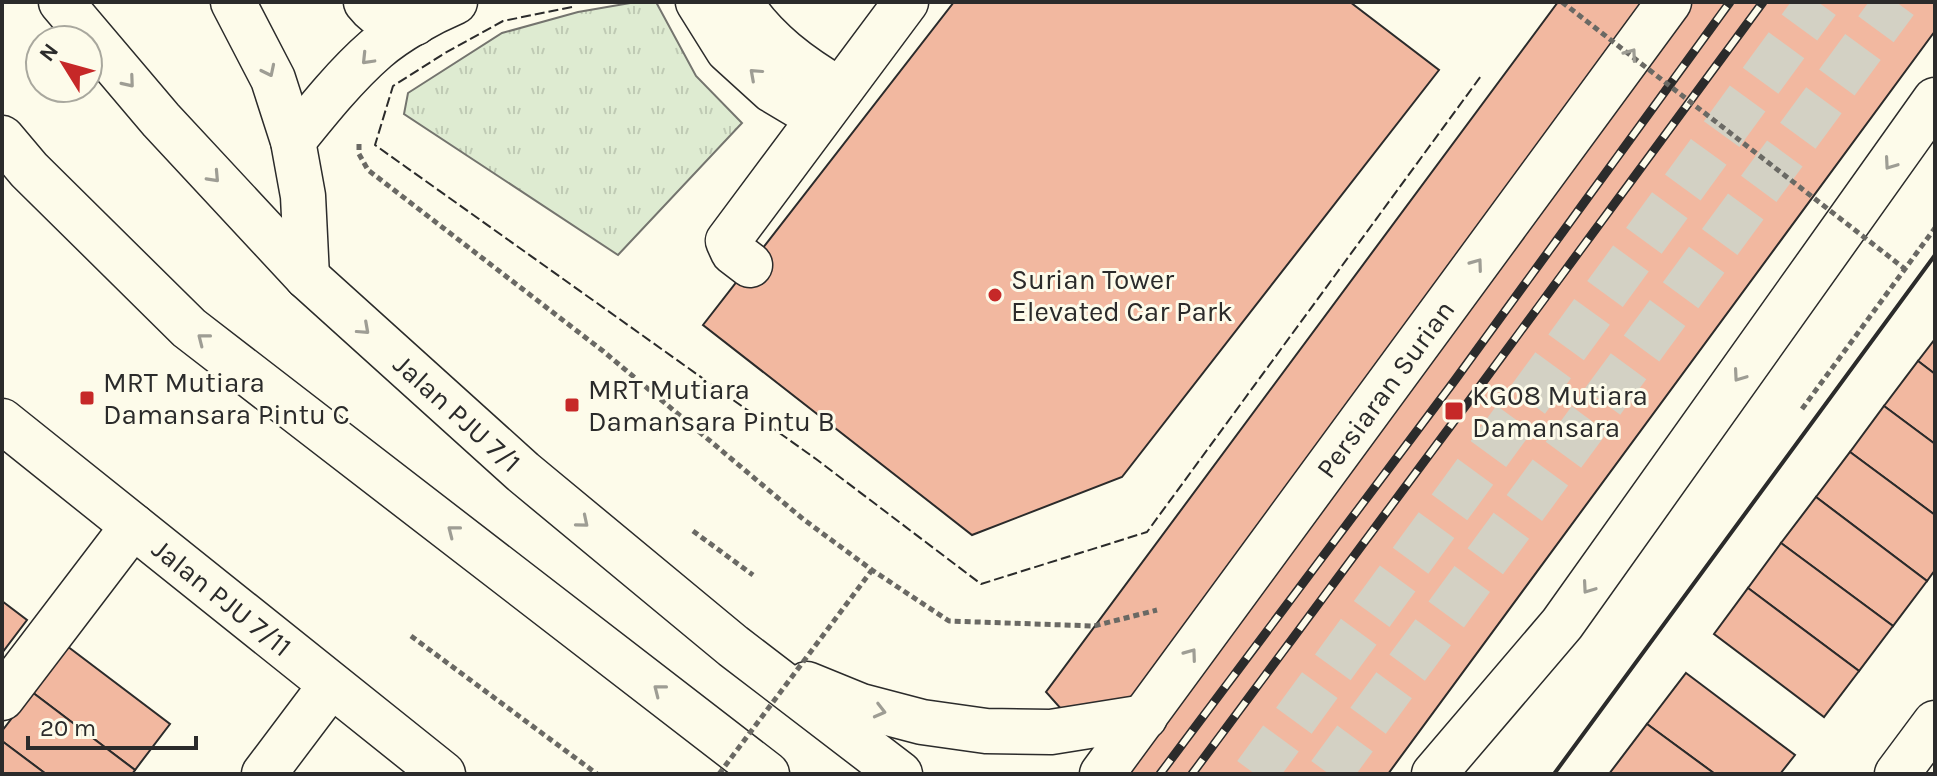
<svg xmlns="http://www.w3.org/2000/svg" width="1937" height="776" viewBox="0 0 1937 776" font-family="Karla,sans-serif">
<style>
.grass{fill:url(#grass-tufts);stroke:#74746e;stroke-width:2}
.building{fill:#f2b8a0;stroke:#2b2b2b;stroke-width:2}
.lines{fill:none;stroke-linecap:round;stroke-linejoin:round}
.major-tunnel{stroke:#d3d1c4;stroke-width:44;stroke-dasharray:44 22;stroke-linecap:butt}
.minor-casing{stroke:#2b2b2b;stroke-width:47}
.path{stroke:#6a6964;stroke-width:5;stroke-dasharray:6 4;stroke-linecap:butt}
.minor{stroke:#fdfbea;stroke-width:44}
.rail-casing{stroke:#2b2b2b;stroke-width:9}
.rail{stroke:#fdfbea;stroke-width:6;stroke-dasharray:18;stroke-linecap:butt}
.path-bridge{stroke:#6a6964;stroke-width:5;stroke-dasharray:6 4;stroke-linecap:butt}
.fence{stroke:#2b2b2b;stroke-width:2;stroke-dasharray:10 4;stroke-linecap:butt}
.wall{stroke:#2b2b2b;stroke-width:4}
.oneway{stroke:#9e9d94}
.poi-dot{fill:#c62828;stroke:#fdfbea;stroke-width:3}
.labels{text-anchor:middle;stroke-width:6;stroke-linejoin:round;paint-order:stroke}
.poi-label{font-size:28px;fill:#2b2b2b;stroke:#fdfbea;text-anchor:start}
.street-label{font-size:28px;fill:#2b2b2b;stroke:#fdfbea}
</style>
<defs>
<pattern id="grass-tufts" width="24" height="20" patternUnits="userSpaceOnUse" patternTransform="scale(2)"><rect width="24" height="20" fill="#deebd1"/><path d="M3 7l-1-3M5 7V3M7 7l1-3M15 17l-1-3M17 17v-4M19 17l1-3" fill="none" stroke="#bfcab4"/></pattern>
</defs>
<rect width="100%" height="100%" fill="#fdfbea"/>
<polygon class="grass" points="636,2 656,2 696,76 742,123 618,255 404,114 408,93 502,33 578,12"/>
<g class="building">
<polygon points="954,2 1350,2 1439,70 1122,477 972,535 703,325"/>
<polygon points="1558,2 1935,2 1935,31 1388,774 1119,774 1046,692"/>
<polygon points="1935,339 1935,374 1918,361"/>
<polygon points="1918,361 1935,374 1935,444 1884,406"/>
<polygon points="1884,406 1935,444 1935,515 1850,452"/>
<polygon points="1850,452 1935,515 1935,570 1927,581 1816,497"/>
<polygon points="1816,497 1927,581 1893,626 1781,543"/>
<polygon points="1781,543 1893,626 1859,671 1748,588"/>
<polygon points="1748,588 1859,671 1824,717 1714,634"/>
<polygon points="2,601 27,620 2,653"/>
<polygon points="67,646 170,724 135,770 32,692"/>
<polygon points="1686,673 1795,755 1780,774 1715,774 1647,724"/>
<polygon points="32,692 135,770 132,774 46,774 2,741 2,731"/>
<polygon points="1647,724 1715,774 1609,774"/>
<polygon points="2,741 46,774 2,774"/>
</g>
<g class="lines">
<g class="major-tunnel">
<polyline points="1255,774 1818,2"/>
<polyline points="1329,774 1896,2"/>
</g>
<g class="minor-casing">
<g id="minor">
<path id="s1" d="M61 2 161 120 307 277 523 472 733 646 900 774"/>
<polyline points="233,2 273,79 293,141 303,196 307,277"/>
<path d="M366 2C380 20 393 22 415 23"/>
<polyline points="698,2 728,50 772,90 819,118"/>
<path d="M740 2C765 41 801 67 840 90"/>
<polyline points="2,138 29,170 189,328 767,774"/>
<path d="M293 141C318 110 346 75 376 49 397 31 429 13 455 2"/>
<polyline points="750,265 733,252 728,241 906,2"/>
<path id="s2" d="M2 421 443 774"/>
<polyline points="807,684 861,706 922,722 986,731 1051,732 1145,717"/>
<polyline points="2,698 133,526"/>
<polyline points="264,774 331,685"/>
<path id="s3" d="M1102 774 1669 2"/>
<polyline points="1434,774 1562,624 1935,100"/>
<polyline points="1897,774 1935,723"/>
</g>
</g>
<g class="path">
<polyline points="359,144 359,154 368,170 603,351 803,519 872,570 949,621 1094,626 1157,610"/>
<polyline points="1802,409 1935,228"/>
<polyline points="693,531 753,575"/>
<polyline points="411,636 597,774"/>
</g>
<use href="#minor" class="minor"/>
<g class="rail-casing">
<g id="rail">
<polyline points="1160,774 1455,380 1730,2"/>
<polyline points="1192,774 1475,393 1763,2"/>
</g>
</g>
<use href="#rail" class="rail"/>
<g class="path-bridge">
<polyline points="1562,2 1905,269"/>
<polyline points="719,774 872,570"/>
</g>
<polyline class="fence" points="572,7 503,21 445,53 393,86 375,145 816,459 981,584 1147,532 1481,76"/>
<polyline class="wall" points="1554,774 1935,255"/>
</g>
<defs><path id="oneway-chevron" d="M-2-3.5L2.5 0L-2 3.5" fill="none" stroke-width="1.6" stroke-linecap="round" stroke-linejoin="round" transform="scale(2)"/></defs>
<g class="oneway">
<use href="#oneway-chevron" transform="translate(1631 54) rotate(-54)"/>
<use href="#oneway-chevron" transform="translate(367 59) rotate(134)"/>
<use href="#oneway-chevron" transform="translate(269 71) rotate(64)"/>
<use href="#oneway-chevron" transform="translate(755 74) rotate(-138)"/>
<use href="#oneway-chevron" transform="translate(129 82) rotate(50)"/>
<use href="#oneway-chevron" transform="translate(1890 164) rotate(125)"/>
<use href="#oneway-chevron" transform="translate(214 177) rotate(47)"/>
<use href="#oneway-chevron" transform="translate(1477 264) rotate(-54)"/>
<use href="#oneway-chevron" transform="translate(364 329) rotate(42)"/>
<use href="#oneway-chevron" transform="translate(203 339) rotate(-142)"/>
<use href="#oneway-chevron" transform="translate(1739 376) rotate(125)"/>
<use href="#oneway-chevron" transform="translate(583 522) rotate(40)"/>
<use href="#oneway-chevron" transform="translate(453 531) rotate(-142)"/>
<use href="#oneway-chevron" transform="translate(1588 588) rotate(125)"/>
<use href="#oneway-chevron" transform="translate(1191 654) rotate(-54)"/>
<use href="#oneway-chevron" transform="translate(659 690) rotate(-142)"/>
<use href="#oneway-chevron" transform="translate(880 711) rotate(14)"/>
</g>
<g class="poi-dot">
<circle cx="995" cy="295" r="8"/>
<rect x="79" y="390" width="16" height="16" rx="4"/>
<rect x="564" y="397" width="16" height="16" rx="4"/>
<rect x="1444" y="401" width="20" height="20" rx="4"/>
</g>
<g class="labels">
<g class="poi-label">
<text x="1011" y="289">Surian Tower<tspan x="1011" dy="32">Elevated Car Park</tspan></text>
<text x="103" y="392">MRT Mutiara<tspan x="103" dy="32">Damansara Pintu C</tspan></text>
<text x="588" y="399">MRT Mutiara<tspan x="588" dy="32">Damansara Pintu B</tspan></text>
<text x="1472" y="405">KG08 Mutiara<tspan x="1472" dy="32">Damansara</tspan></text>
</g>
<g class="street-label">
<text dy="10" stroke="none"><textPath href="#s3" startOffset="478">Persiaran Surian</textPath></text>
<text dy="10" stroke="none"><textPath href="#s1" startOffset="572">Jalan PJU 7/1</textPath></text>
<text dy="10" stroke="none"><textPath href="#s2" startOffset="282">Jalan PJU 7/11</textPath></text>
</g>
</g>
<rect width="1937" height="776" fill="none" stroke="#2b2b2b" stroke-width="8"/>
<g transform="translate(64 64) rotate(307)"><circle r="38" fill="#fdfbea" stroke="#a9a89e" stroke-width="2"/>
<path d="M0-6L14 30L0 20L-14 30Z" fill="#c62828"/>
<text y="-12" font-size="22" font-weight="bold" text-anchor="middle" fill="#2b2b2b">N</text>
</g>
<path d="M28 736v12h168v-12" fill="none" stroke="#2b2b2b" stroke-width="4"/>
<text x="40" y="736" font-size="24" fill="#2b2b2b" stroke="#fdfbea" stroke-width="6" paint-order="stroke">20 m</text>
</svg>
